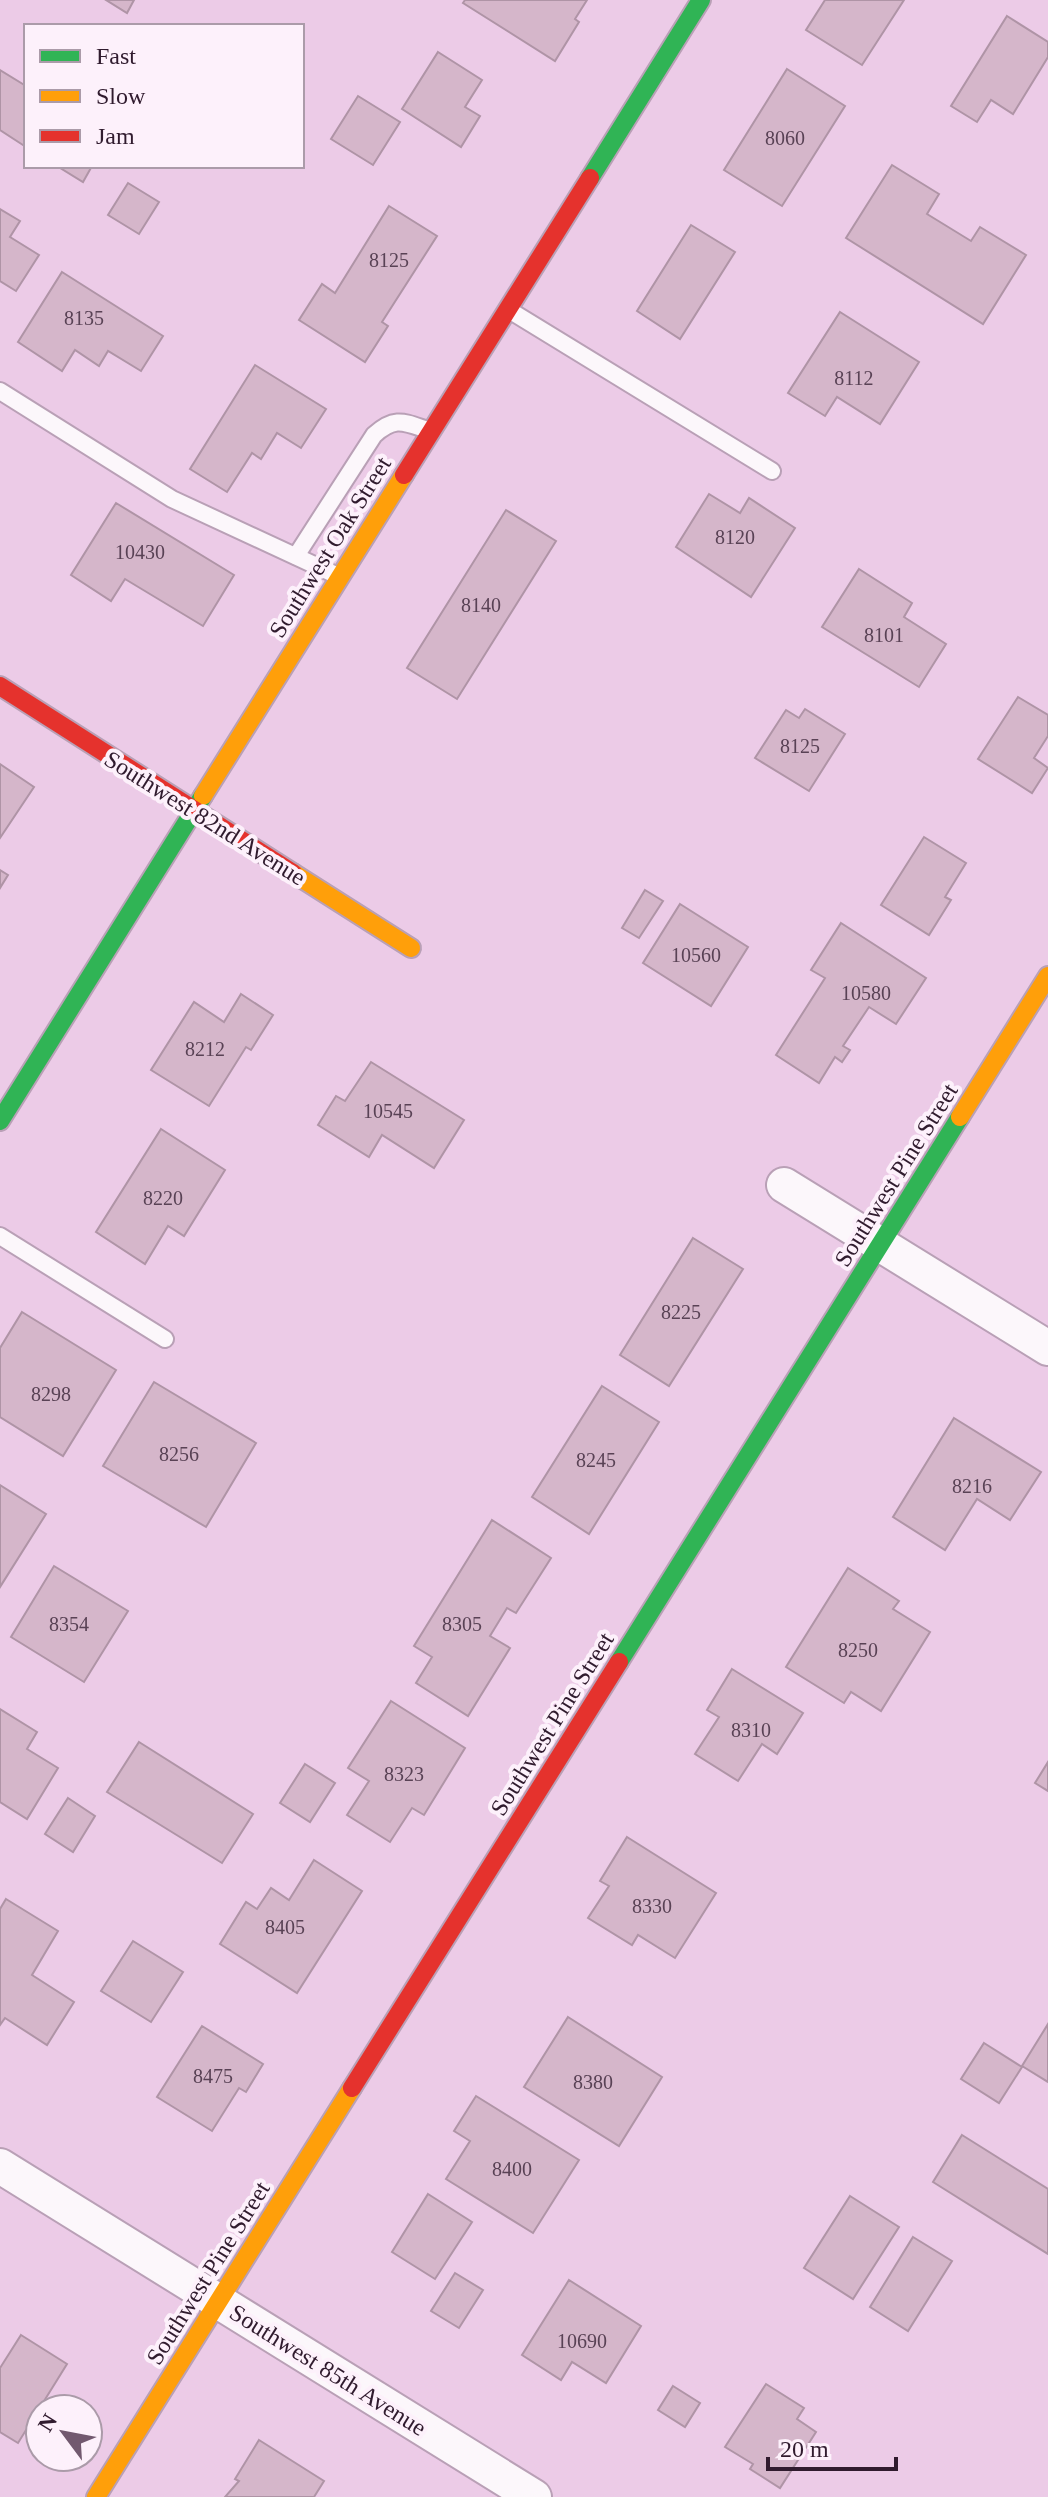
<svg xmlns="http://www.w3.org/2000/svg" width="1048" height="2497" viewBox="0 0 1048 2497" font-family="'Times New Roman',serif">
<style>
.building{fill:#d5b6ca;stroke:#af94a6;stroke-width:2}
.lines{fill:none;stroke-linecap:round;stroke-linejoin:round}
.lane-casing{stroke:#b9a0b6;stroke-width:20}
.street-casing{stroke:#b9a0b6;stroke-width:38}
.fast-casing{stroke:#b9a0b6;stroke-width:22}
.slow-casing{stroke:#b9a0b6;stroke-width:22}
.jam-casing{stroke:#b9a0b6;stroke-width:22}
.lane{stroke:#fcf7fb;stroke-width:16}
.street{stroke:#fcf7fb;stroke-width:34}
.fast{stroke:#30b455;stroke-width:18}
.slow{stroke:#ff9f0a;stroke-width:18}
.jam{stroke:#e5322d;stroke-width:18}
.labels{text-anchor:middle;stroke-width:8;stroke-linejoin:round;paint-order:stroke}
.number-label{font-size:20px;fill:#594255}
.street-label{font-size:24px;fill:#301b2e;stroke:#fdf1fb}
</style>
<rect width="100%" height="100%" fill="#eccbe7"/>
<g class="building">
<polygon points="106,0 134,0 127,13"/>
<polygon points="465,0 587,0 575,19 579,22 555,61 463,3"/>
<polygon points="825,0 904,0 862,65 806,30"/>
<polygon points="1007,16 1048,42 1048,57 1013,114 991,100 977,122 951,106"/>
<polygon points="438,52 482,80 465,107 480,116 461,147 402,109"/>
<polygon points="787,69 845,106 782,206 724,170"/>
<polygon points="0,70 26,86 26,147 0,130"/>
<polygon points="358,96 400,122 373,165 331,139"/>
<polygon points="892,165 939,194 927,214 971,241 980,227 1026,255 983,324 846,238"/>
<polygon points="57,166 92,166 83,182"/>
<polygon points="128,183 159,202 139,234 108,215"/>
<polygon points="389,206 437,236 382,322 388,326 365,362 299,320 322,284 335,293"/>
<polygon points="0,209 20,221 10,237 39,255 16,291 0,281"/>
<polygon points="691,225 735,252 680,339 637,311"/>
<polygon points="62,272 163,336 141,371 108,351 99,366 75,350 62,371 18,342"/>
<polygon points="840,312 919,362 880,424 837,397 825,416 788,393"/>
<polygon points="255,365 326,409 301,448 277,433 261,459 252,453 227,492 190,469"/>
<polygon points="709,494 740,513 749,498 795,528 751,597 676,547"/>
<polygon points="116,503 234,575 203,626 125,579 111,601 71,575"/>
<polygon points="506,510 556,541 457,699 407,668"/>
<polygon points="859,569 912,603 904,617 946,644 919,687 822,627"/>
<polygon points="1018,697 1048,715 1048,736 1034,758 1048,768 1032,793 978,759"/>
<polygon points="805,709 845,734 809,791 755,758 786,710 799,718"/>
<polygon points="0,764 34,787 0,838"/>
<polygon points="924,837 966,863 945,897 951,900 929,935 881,905"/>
<polygon points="0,870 8,875 0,888"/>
<polygon points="645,890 663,901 639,938 622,928"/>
<polygon points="680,904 748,947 711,1006 643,963"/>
<polygon points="841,923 926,978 896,1024 869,1007 843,1046 850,1050 842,1062 835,1057 819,1083 776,1055 825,978 811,970"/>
<polygon points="241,994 273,1015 251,1050 246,1047 209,1106 151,1070 194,1002 224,1022"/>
<polygon points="371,1062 464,1120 434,1168 382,1135 369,1157 318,1125 336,1096 345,1101"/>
<polygon points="161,1129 225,1170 184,1236 168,1226 145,1264 96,1232"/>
<polygon points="693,1238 743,1269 669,1386 620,1355"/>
<polygon points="22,1312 116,1370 63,1456 0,1417 0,1348"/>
<polygon points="154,1382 256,1443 206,1527 103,1466"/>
<polygon points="602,1386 659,1422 589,1534 532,1497"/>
<polygon points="954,1418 1041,1472 1010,1520 977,1499 945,1550 893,1517"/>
<polygon points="0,1485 46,1514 0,1587"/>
<polygon points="492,1520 551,1558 516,1613 507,1608 490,1636 510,1648 468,1716 416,1683 432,1657 414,1646"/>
<polygon points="54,1566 128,1611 84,1682 11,1637"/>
<polygon points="848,1568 899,1601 893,1609 930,1632 881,1711 851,1692 844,1703 786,1667"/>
<polygon points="732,1669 803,1713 777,1754 762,1744 738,1781 695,1754 719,1717 707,1710"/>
<polygon points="391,1701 465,1748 424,1815 412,1808 390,1842 347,1815 369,1781 348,1768"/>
<polygon points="0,1709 37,1732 27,1749 58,1768 27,1819 0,1802"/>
<polygon points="139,1742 253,1814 222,1863 107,1792"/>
<polygon points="1048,1762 1048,1791 1035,1783"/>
<polygon points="305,1764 335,1783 310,1822 280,1803"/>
<polygon points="68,1798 95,1816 73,1852 45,1834"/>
<polygon points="627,1837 716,1893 675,1958 638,1935 632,1945 588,1918 609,1886 600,1881"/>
<polygon points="314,1860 362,1891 297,1993 220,1944 246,1902 257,1909 271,1888 289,1900"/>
<polygon points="6,1899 58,1931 32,1975 74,2002 47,2045 5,2018 0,2025 0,1909"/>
<polygon points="133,1941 183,1972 151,2022 101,1991"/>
<polygon points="568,2017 662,2077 619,2146 524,2087"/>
<polygon points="1048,2024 1048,2082 1022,2066"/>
<polygon points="202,2026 263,2064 246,2092 239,2088 212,2131 157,2097"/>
<polygon points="984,2043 1022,2067 999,2103 961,2079"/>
<polygon points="476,2096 579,2160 533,2233 446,2179 470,2141 454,2131"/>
<polygon points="962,2135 1048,2189 1048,2254 933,2182"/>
<polygon points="428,2194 472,2222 435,2279 392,2252"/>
<polygon points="850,2196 899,2227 853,2299 804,2268"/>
<polygon points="913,2237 952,2261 908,2331 870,2307"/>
<polygon points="455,2273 483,2290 459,2328 431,2311"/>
<polygon points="569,2280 641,2326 606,2383 572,2362 561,2380 522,2355"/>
<polygon points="21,2335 67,2364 18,2443 0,2432 0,2368"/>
<polygon points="766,2384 804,2408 797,2419 816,2432 780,2488 750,2469 753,2464 725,2447"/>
<polygon points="673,2386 700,2403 685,2427 658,2410"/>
<polygon points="259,2440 324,2481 314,2497 225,2497 239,2481 235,2479"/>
</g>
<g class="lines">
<g class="lane-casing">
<g id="lane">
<polyline points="509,310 772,471"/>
<polyline points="0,391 172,499 338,576"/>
<path d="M296 556 374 435C396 415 405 423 431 431"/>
<polyline points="0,1236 165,1339"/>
</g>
</g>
<g class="street-casing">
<g id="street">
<polyline points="784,1185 1048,1348"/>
<polyline points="0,2166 534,2497"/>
</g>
</g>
<g class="fast-casing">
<g id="fast">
<polyline points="590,178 701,0"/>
<polyline points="0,1121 203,796"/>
<polyline points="619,1662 960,1117"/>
</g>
</g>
<g class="slow-casing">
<g id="slow">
<polyline points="203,796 404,475"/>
<polyline points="293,873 411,948"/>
<polyline points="960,1117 1048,976"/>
<polyline points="96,2497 352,2088"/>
</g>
</g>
<g class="jam-casing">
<g id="jam">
<polyline points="404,475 590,178"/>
<polyline points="0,686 293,873"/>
<polyline points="352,2088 619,1662"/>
</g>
</g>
<use href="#lane" class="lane"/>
<use href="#street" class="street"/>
<use href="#fast" class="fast"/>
<use href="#slow" class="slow"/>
<use href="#jam" class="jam"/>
</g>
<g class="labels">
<g class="number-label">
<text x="785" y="145">8060</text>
<text x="389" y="267">8125</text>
<text x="84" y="325">8135</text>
<text x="854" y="385">8112</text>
<text x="735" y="544">8120</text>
<text x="140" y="559">10430</text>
<text x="481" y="612">8140</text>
<text x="884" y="642">8101</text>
<text x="800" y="753">8125</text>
<text x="696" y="962">10560</text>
<text x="866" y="1000">10580</text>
<text x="205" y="1056">8212</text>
<text x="388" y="1118">10545</text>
<text x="163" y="1205">8220</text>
<text x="681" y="1319">8225</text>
<text x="51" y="1401">8298</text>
<text x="179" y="1461">8256</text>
<text x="596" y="1467">8245</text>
<text x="972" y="1493">8216</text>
<text x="69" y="1631">8354</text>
<text x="462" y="1631">8305</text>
<text x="858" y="1657">8250</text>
<text x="751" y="1737">8310</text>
<text x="404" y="1781">8323</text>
<text x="652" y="1913">8330</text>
<text x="285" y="1934">8405</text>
<text x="213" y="2083">8475</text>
<text x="593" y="2089">8380</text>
<text x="512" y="2176">8400</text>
<text x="582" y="2348">10690</text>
</g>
<g class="street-label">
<text transform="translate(330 547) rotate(-58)" y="8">Southwest Oak Street</text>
<text transform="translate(205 818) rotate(32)" y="8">Southwest 82nd Avenue</text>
<text transform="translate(896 1175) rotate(-58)" y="8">Southwest Pine Street</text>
<text transform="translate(552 1724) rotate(-58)" y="8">Southwest Pine Street</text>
<text transform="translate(208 2273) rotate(-58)" y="8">Southwest Pine Street</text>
<text transform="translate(328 2370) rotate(32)" y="8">Southwest 85th Avenue</text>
</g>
</g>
<rect x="24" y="24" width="280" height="144" fill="#fdf1fb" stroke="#ab9ba9" stroke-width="2"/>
<rect x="40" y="50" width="40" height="12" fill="#30b455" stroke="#ab9ba9" stroke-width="2"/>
<text x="96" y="64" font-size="24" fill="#301b2e">Fast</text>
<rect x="40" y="90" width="40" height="12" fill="#ff9f0a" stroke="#ab9ba9" stroke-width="2"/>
<text x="96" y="104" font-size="24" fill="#301b2e">Slow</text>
<rect x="40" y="130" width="40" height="12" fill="#e5322d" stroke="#ab9ba9" stroke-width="2"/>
<text x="96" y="144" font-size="24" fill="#301b2e">Jam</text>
<g transform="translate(64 2433) rotate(302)"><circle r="38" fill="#fdf1fb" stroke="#ab9ba9" stroke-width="2"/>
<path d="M0-6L14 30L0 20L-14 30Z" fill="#72596f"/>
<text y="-12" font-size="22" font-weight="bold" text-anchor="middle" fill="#301b2e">N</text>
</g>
<path d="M768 2457v12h128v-12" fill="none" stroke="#301b2e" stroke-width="4"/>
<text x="780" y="2457" font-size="24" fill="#301b2e" stroke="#fdf1fb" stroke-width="6" paint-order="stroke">20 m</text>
</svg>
